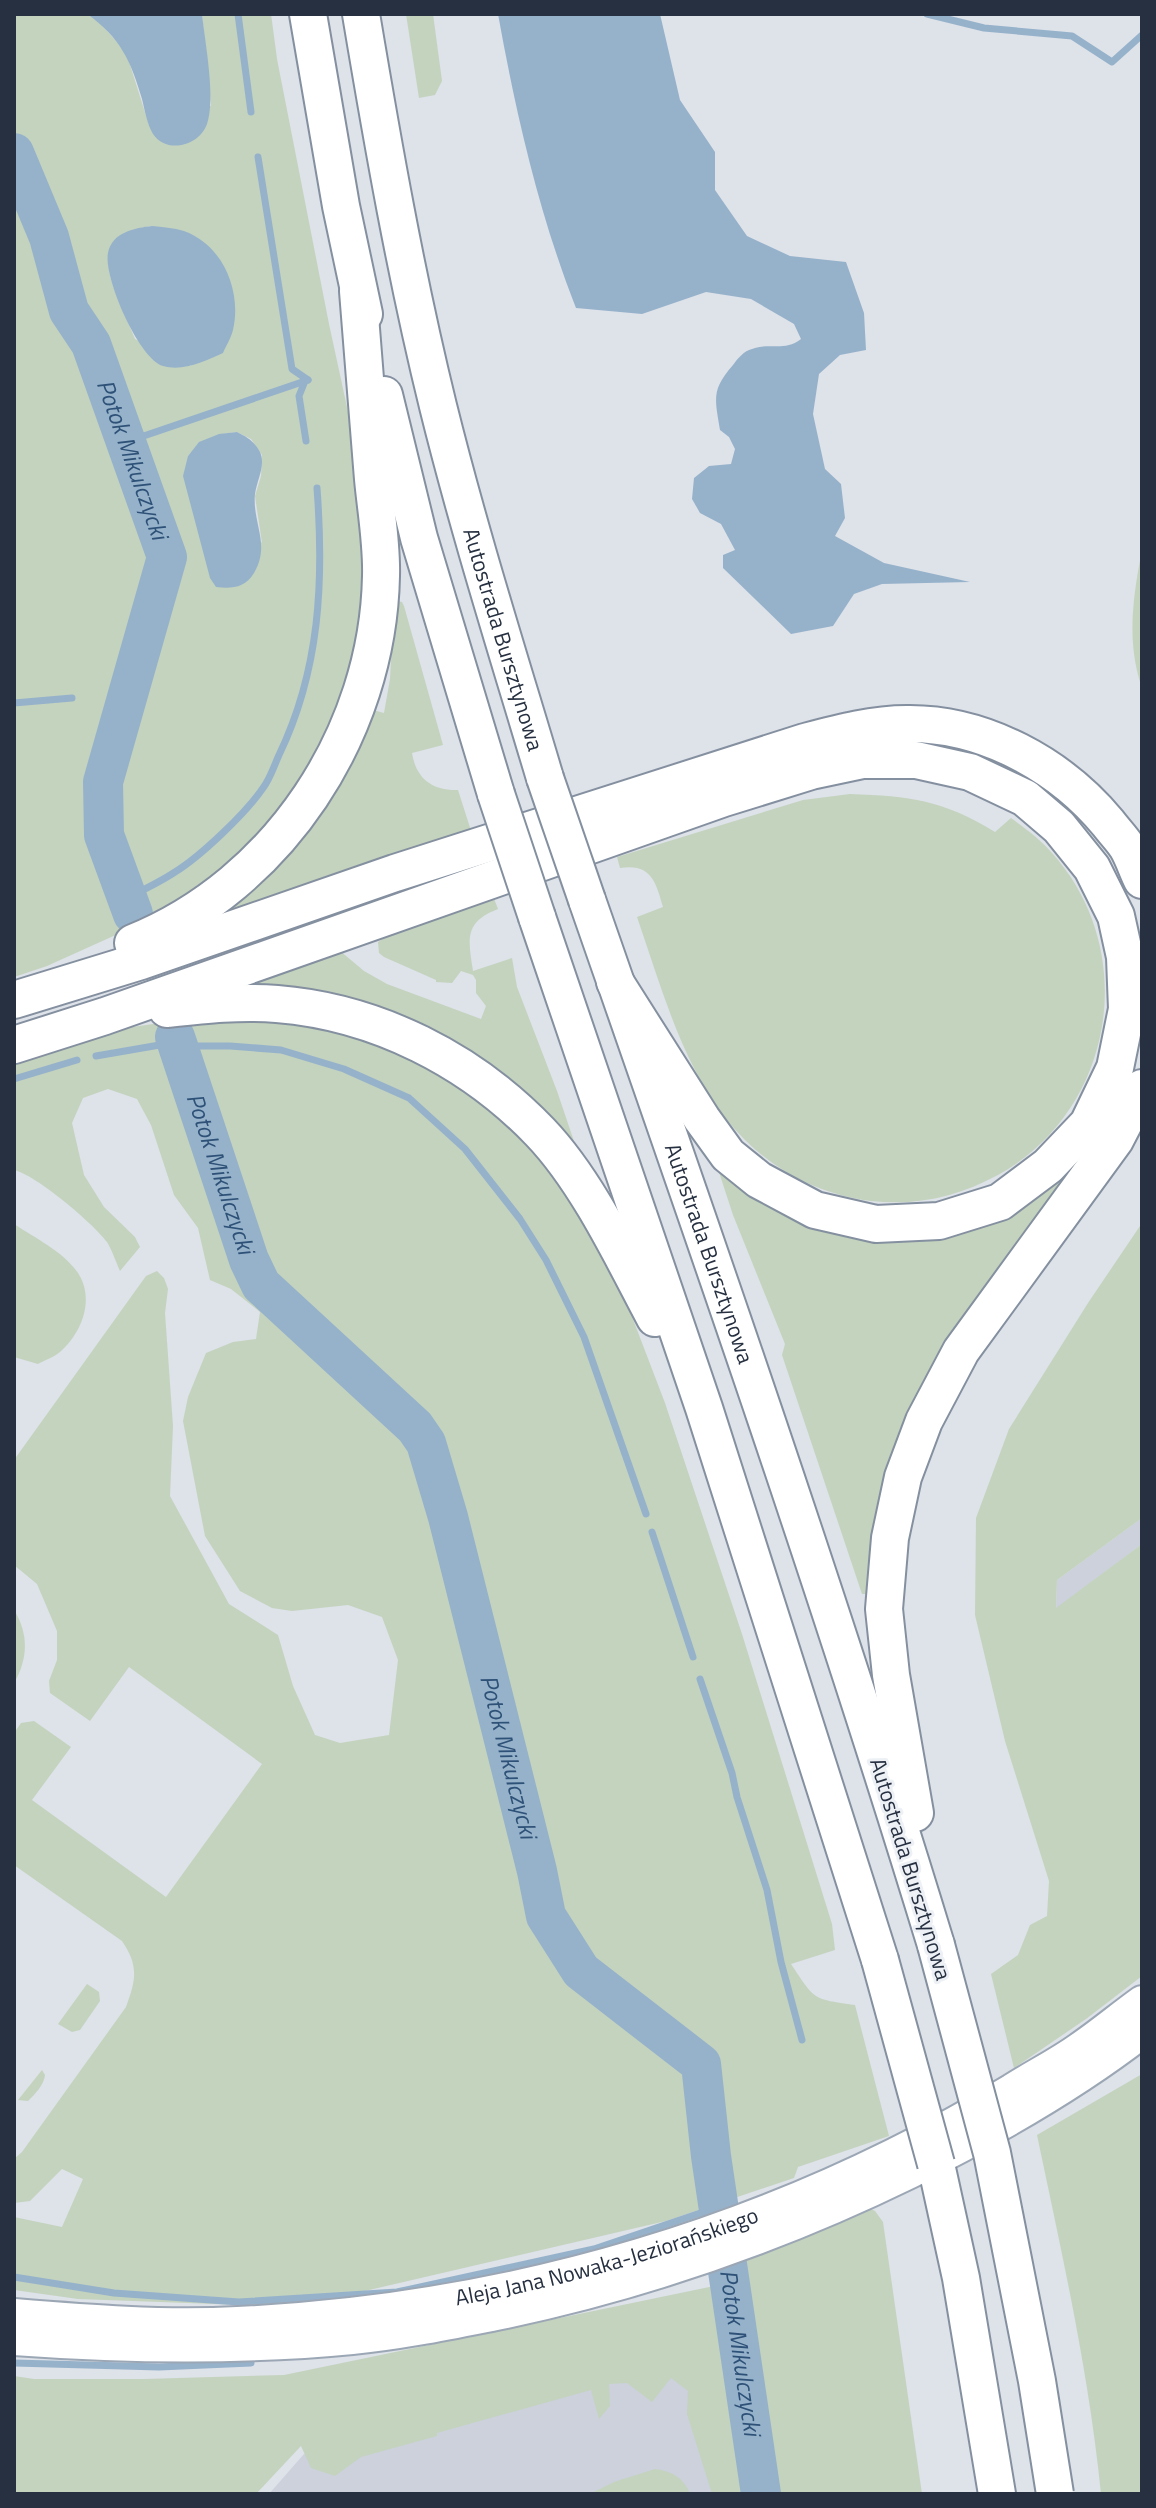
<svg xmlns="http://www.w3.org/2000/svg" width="1156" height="2508" viewBox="0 0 1156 2508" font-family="'Titillium Web',sans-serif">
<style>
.built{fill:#ccd1db}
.green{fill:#c4d3be;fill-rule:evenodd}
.water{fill:#96b2cb}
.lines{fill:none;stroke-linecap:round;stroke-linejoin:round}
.stream{stroke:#96b2cb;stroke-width:7}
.river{stroke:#96b2cb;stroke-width:40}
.primary-casing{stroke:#9ca7b5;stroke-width:34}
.motorway-casing{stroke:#8490a0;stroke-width:40}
.primary{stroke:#fff;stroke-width:30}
.motorway{stroke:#fff;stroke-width:36}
.motorway-bridge-casing{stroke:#8490a0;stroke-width:40;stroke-linecap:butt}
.motorway-bridge{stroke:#fff;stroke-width:36}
.labels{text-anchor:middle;stroke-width:6;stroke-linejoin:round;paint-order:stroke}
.street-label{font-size:22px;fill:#263040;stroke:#edf1f6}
.water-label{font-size:24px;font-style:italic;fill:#2e5177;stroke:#edf1f6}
</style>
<rect width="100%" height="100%" fill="#dee2e9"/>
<g class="built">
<polygon points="1142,1518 1142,1544 1056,1609 1057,1580"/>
<polygon points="678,2351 723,2494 269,2494 304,2454"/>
</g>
<g class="green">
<path d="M14 14H87L99 22 126 52 149 125 211 106 202 14H271L277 59 329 324 350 421 360 486 365 564 360 631 343 697 311 767 257 840 171 910 47 966 14 977ZM152 226 191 366 135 339C117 293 78 236 152 226ZM237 432 251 439 262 455 261 476 255 496 262 543 188 456C202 439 215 434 237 432Z"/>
<polygon points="406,14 433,14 442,81 435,95 419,98"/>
<path d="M1142 550V688C1126 642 1133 596 1142 550Z"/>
<path d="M397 601 402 602 404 606 443 745 412 753C416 779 433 791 458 790L473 837 220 913 260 884 327 804 357 749 373 710 384 713 390 679 394 605Z"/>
<path d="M850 794C910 796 943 800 995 832L1011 818C1026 829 1040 839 1052 853 1141 952 1114 1111 998 1175 957 1197 917 1206 871 1201 814 1194 763 1165 727 1120 681 1062 661 986 637 917L663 907C656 882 651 863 620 868L617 857 803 800Z"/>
<path d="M493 896 498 909C464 922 468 939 473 971L512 958 517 987 557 1091 580 1159 518 1090 230 986 339 950 364 971 387 984 481 1019 486 1006 476 993V980L473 975 461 971 452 983 436 982V980L384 957 379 953 378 942 386 937Z"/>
<path d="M210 1016 324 1026 382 1045 459 1082 519 1128 570 1194 621 1288 665 1403 742 1634 832 1924 835 1950 791 1964C815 2000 812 1999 855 2005L889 2136 798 2167 794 2178 666 2221 352 2294 273 2306 78 2299 14 2290V2217L62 2227 83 2179 62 2169 30 2201 14 2203V2159L22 2152 126 2007C136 1980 139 1966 122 1941L14 1865V1733L21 1723 34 1721 71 1747 32 1800 166 1897 262 1764 129 1667 90 1721 50 1693 49 1681 57 1660V1631L37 1584 14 1565V1460L146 1276 157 1271 164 1278 168 1289 165 1313 173 1426 170 1496 229 1604 278 1635 293 1686 315 1735 340 1743 389 1735 398 1660 382 1617 348 1605 292 1611 272 1608 240 1591 205 1536 183 1421 188 1397 206 1353 233 1342 256 1339 260 1312 231 1289 210 1280 198 1228 174 1195 151 1125 137 1099 108 1089 83 1098 72 1123 84 1175 104 1207 135 1237 140 1247 120 1271C116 1262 112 1250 107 1242 93 1223 36 1175 14 1170V1063L125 1028Z"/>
<path d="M1091 1149 956 1332 869 1594H862L782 1355 785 1344 733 1215 716 1163C765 1209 801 1227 867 1239Z"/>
<polygon points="1142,1223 1142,1518 1057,1580 1056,1608 1142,1544 1142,1976 1086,2019 1014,2068 991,1974 1018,1955 1030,1925 1047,1916 1049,1881 1005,1741 975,1615 976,1518 1009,1429 1088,1303"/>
<path d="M14 1224C35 1238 64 1252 78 1273 95 1299 82 1333 60 1352 54 1357 45 1360 38 1364L14 1357Z"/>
<path d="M14 1610C29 1634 28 1659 14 1683Z"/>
<polygon points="87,1984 99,1992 100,2001 80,2030 72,2032 58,2024"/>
<path d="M42 2070 45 2075C44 2085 35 2094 28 2101L18 2100Z"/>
<path d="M1142 2074V2494H1101C1089 2373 1062 2254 1037 2135Z"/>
<polygon points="867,2207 875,2211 883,2222 922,2494 765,2494 758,2459 733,2264 772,2250 772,2244"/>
<path d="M719 2285C735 2354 741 2424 754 2494H712L687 2414 688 2391 671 2378 652 2402 627 2383 609 2384 610 2406 599 2419 591 2390 437 2433V2436L361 2457 335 2476 311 2468 301 2446 256 2494H14V2376L34 2379H144L284 2375Z"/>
<path d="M655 2469C671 2471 684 2478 690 2494H590L614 2482Z"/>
</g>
<g class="water">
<path d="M87 14H202C205 42 216 99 207 124 200 145 167 155 153 134 147 124 145 111 142 99 131 61 120 37 87 14Z"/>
<path d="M498 14H660L680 100 715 152V190L747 236 790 256 846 262 864 313 866 350 840 355 819 374 813 414 825 469 841 484 845 518 835 536 884 563 970 582 882 584 854 594 833 626 791 634 723 568V555L735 550 721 524 700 513 692 499 694 478 709 466 731 464 735 449 729 437 720 430C715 399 711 390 733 365 738 358 744 351 752 349 771 342 784 352 801 339L794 324 751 299 706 292 642 314 576 308C539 214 516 114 498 14Z"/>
<path d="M152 226C162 227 174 228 184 231 223 245 242 291 233 330 231 338 226 346 223 353 205 361 183 372 163 366 139 359 103 277 108 253 112 232 135 228 152 226Z"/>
<path d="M237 432C247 437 254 441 260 452 266 465 257 480 255 494 252 523 271 544 254 573 245 588 231 589 216 587L210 578 183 476 188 456 199 442 219 434Z"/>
</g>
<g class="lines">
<g class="stream">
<polyline points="238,14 251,112"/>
<polyline points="927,14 984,28 1072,36 1112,62 1142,35"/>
<polyline points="258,157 292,369 308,380"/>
<polyline points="305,381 299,396 306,441"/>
<polyline points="126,442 308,380"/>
<polyline points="14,703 72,698"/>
<path d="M127 898C143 890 160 882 175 872 201 856 246 813 263 788 270 779 274 766 279 755 320 670 324 581 317 488"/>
<polyline points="178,1046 230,1046 281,1050 344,1069 409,1098 465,1149 520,1219 546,1260 584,1337 646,1514"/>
<polyline points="96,1056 177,1042"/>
<polyline points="14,1079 77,1060"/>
<polyline points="652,1532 693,1657"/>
<polyline points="700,1679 732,1773 737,1797 767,1890 781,1962 802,2040"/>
<polyline points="14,2277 114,2293 239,2302 397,2292 594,2249 718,2207"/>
<polyline points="14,2363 159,2367 251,2363"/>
</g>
<g class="river">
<path id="s1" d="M14 153 49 237 69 311 91 344 167 557 103 782 104 835 133 914"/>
<path id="s2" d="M175 1037 249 1260 261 1285 415 1427 426 1443 448 1517 537 1871 546 1916 581 1971 701 2064 711 2156 761 2494"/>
</g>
<g class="primary-casing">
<g id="primary">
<path id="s3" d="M14 2314C88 2320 163 2326 238 2322 513 2309 776 2231 1012 2089 1034 2075 1058 2063 1079 2048 1101 2033 1121 2016 1142 2001"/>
<path d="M14 2340C126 2348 239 2350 352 2339 404 2334 455 2323 506 2313 647 2283 781 2236 910 2173 991 2133 1071 2088 1142 2033"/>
</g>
</g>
<g class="motorway-casing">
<g id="motorway">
<polyline points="308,14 341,206 364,314"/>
<path id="s4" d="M361 14C383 145 406 276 438 406 469 531 508 654 545 778"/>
<polyline points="384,395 419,538 496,794"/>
<path id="s5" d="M587 900C708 1247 829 1594 936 1945"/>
<polyline points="537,917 704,1408 880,1960"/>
<path d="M133 943C279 884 378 733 381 576 382 544 376 511 373 479 368 417 363 354 358 291"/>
<path d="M14 1000 141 961 395 873 805 742C839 733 872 724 907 724 984 723 1060 765 1108 823 1114 831 1122 839 1127 847 1133 857 1137 870 1142 880"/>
<path d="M167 1009C204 1005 240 1001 277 1004 377 1012 471 1060 540 1132 587 1181 623 1258 655 1318"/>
<polyline points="14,1045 105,1016 724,798 811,771 863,760 916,760 970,772 1025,798 1059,827 1092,868 1116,916 1125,957 1127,1009 1115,1068 1088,1124 1048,1166 1000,1202 939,1221 876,1224 815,1210 759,1180 728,1155 702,1119 615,982"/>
<polyline points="915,1813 891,1675 884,1609 890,1538 903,1477 924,1421 961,1351 1115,1140 1142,1088"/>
<polyline points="936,2164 961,2278 997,2494"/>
</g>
</g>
<use href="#primary" class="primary"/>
<use href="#motorway" class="motorway"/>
<g class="motorway-bridge-casing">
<g id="motorway-bridge">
<polyline points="545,778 587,900"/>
<polyline points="496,794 537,917"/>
<polyline points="936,1945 992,2153 1037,2381 1055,2494"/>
<polyline points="880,1960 936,2164"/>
</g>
</g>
<use href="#motorway-bridge" class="motorway-bridge"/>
</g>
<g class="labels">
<g class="street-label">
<text dy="8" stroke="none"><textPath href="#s4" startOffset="642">Autostrada Bursztynowa</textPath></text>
<text dy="8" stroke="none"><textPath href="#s5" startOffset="374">Autostrada Bursztynowa</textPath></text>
<text transform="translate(911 1869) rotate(73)" y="8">Autostrada Bursztynowa</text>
<text dy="8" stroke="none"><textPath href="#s3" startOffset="600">Aleja Jana Nowaka-Jeziorańskiego</textPath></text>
</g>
<g class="water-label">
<text dy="8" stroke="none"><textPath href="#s1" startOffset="330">Potok Mikulczycki</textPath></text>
<text dy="8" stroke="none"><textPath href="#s2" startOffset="144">Potok Mikulczycki</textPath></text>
<text dy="8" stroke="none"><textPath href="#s2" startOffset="816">Potok Mikulczycki</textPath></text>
<text dy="8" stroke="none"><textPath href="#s2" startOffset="1488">Potok Mikulczycki</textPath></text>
</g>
</g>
<rect width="1156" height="2508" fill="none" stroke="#263040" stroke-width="32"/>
</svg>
